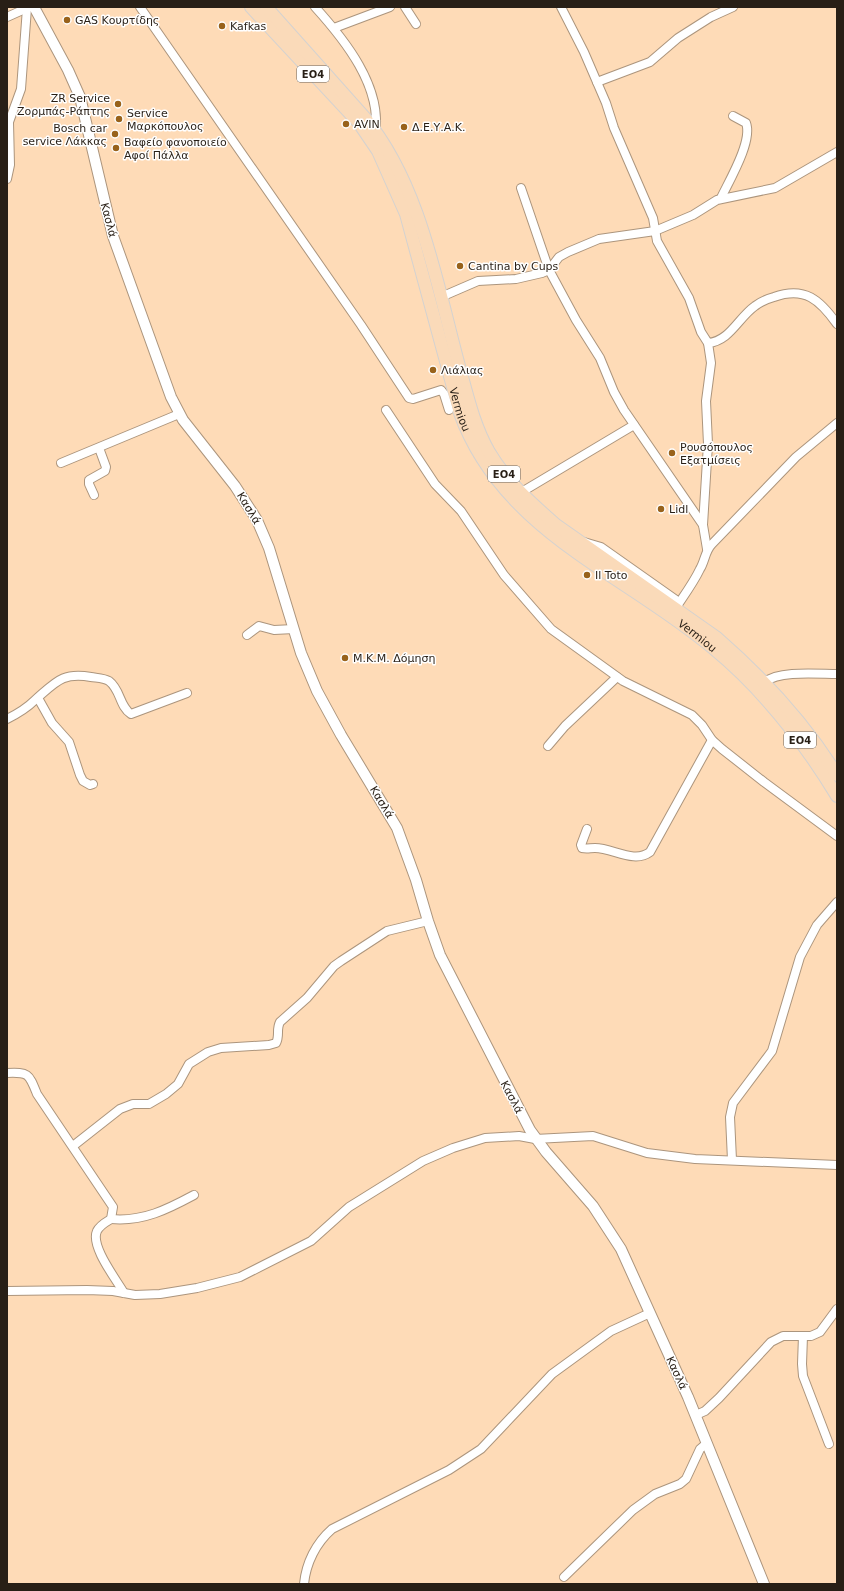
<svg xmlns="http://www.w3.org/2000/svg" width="844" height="1591" viewBox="0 0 844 1591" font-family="'DejaVu Sans',sans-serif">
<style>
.green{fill:#fedbb7}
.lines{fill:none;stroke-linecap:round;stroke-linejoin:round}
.minor-casing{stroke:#ac957d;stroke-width:10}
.tertiary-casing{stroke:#ac957d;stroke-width:12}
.primary-casing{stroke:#d4d2d0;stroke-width:14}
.minor{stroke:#fff;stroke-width:8}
.tertiary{stroke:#fff;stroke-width:10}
.primary{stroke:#fadab9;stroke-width:12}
.poi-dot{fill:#98621b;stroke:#fff;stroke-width:1.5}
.labels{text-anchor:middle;stroke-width:3;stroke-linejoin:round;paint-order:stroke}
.shield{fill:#fff;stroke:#68625c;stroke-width:1}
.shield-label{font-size:10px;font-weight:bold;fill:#281f16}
.poi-label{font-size:11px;fill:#281f16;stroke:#fff;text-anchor:start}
.street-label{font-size:11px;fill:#281f16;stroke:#fff}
</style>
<rect width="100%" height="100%" fill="#fdf2e8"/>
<rect class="green" x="7" y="7" width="830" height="1577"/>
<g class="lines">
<g class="minor-casing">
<g id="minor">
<polyline points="140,7 361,325 409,398 413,399 441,390 444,394 449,410"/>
<path d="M315 7C344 39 383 87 375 134"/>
<polyline points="405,7 416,24"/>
<polyline points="561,7 584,52 606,103 614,128 653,218 657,241 689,298 701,332 708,343 711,363 706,401 708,444 703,525"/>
<polyline points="7,17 27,8"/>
<polyline points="334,28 390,7"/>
<polyline points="597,82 650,62 678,38 711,17 733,7"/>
<polyline points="7,179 10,165 9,122 21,89 27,8 31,7"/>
<polyline points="521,188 549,270 576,320 600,358 614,392 624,410 703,525 707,549"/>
<path d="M721 198C729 181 753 141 746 123L733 116"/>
<polyline points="441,297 478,281 516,279 542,273 549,270 559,257 568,252 599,239 655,231 693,215 717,200 775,188 837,152"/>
<path d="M708 343C730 341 738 318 755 306 760 302 767 299 774 297 805 286 820 300 837 324"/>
<polyline points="386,410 435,484 461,511 504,575 551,629 623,681 692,715 702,725 712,740 722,749 764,782 837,836"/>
<polyline points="61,463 179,414"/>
<polyline points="520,493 634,425"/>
<polyline points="94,495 89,484 89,480 105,471 106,467 99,448"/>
<polyline points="584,542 601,547 679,602"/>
<path d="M673 612C682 598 693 584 700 569 705 561 705 551 712 544L796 457 837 423"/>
<polyline points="247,635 259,626 274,630 294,629"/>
<path d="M765 682C779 670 819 674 837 674"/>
<polyline points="38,698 52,723 69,742 80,775 83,781 90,785 93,784"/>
<path d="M7 719C17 714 27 708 35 700 56 682 62 672 91 677 97 678 104 678 109 681 121 690 119 706 131 714L187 693"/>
<polyline points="548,746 565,726 617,677"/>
<path d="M587 829 581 845 582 848C587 849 590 848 595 848 613 848 634 864 650 852L712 740"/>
<path d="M7 1073C29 1072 29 1074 37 1094L113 1207 111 1219C106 1222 100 1225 97 1231 90 1246 116 1279 124 1293"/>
<path d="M73 1146 120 1109 133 1104H149L166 1094 178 1084 189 1064 208 1052 221 1048 269 1045 276 1043C280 1036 276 1029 280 1022L307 998 334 966 341 961 387 931 428 921"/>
<polyline points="732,1160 730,1117 733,1103 772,1051 800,957 817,925 837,902"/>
<path d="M111 1219C143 1222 168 1209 194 1195"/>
<polyline points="7,1291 87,1290 113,1291 135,1295 160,1294 197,1288 240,1277 311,1241 349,1207 423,1161 453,1148 485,1138 519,1136 535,1139 593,1136 647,1153 695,1159 837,1165"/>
<polyline points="803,1336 802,1364 803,1376 829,1444"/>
<polyline points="696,1415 705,1411 719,1398 771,1342 783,1336 811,1336 820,1332 837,1309"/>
<polyline points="564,1577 633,1510 655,1494 680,1484 686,1479 700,1449 707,1443"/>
<path d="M304 1584C306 1563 316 1543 332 1529L449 1470 481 1449 552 1374 611 1331 650 1313"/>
</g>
</g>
<g class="tertiary-casing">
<polyline id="tertiary" points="34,7 68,70 80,97 113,236 171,397 183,420 235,486 257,520 269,548 301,653 317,691 341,735 397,828 416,880 428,921 440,955 530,1130 546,1152 593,1206 621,1249 688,1397 764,1584"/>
</g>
<g class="primary-casing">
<g id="primary">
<path id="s1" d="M251 7 359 123 378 151 406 214 460 413C503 532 624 573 713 648 764 690 803 740 837 796"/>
<path d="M266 7 365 118C420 184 437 285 459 366 467 395 474 426 489 452 506 481 531 503 556 525L717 638C764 679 804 722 837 775"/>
</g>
</g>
<use href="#minor" class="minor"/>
<use href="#tertiary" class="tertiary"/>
<use href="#primary" class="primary"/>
</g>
<g class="poi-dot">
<circle cx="67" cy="20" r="4"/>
<circle cx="222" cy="26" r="4"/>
<circle cx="118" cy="104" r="4"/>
<circle cx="119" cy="119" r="4"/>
<circle cx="346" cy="124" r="4"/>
<circle cx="404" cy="127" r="4"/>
<circle cx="115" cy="134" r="4"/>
<circle cx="116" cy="148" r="4"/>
<circle cx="460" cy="266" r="4"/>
<circle cx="433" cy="370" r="4"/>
<circle cx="672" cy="453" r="4"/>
<circle cx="661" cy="509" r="4"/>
<circle cx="587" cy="575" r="4"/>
<circle cx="345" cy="658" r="4"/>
</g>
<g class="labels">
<g class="shield">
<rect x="297" y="66" width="32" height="16" rx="3"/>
<rect x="488" y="466" width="32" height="16" rx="3"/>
<rect x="784" y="732" width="32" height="16" rx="3"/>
</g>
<g class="shield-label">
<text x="313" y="78">ΕΟ4</text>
<text x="504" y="478">ΕΟ4</text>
<text x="800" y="744">ΕΟ4</text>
</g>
<g class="poi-label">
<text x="75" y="24">GAS Κουρτίδης</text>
<text x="230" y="30">Kafkas</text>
<text x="110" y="102" text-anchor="end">ZR Service<tspan x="110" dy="13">Ζορμπάς-Ράπτης</tspan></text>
<text x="127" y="117">Service<tspan x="127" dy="13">Μαρκόπουλος</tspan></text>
<text x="354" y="128">AVIN</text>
<text x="412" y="131">Δ.Ε.Υ.Α.Κ.</text>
<text x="107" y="132" text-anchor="end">Bosch car<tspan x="107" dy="13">service Λάκκας</tspan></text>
<text x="124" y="146">Βαφείο φανοποιείο<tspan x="124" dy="13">Αφοί Πάλλα</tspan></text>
<text x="468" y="270">Cantina by Cups</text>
<text x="441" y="374">Λιάλιας</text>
<text x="680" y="451">Ρουσόπουλος<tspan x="680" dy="13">Εξατμίσεις</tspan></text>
<text x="669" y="513">Lidl</text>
<text x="595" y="579">Il Toto</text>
<text x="353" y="662">Μ.Κ.Μ. Δόμηση</text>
</g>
<g class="street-label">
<text transform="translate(109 220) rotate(75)" y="4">Κασλά</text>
<text dy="4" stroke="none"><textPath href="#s1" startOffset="464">Vermiou</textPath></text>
<text transform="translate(249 508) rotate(59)" y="4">Κασλά</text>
<text dy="4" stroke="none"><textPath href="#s1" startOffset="799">Vermiou</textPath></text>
<text transform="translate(382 802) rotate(59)" y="4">Κασλά</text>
<text transform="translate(512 1097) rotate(62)" y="4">Κασλά</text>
<text transform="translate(677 1373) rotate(65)" y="4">Κασλά</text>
</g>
</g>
<rect width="844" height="1591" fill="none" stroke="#281f16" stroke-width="16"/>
</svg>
